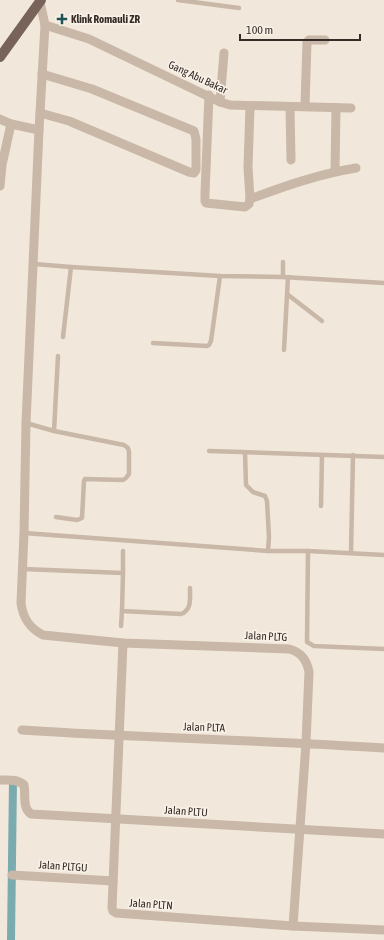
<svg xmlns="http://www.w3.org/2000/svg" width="384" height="940" viewBox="0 0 384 940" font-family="'Asap Condensed',sans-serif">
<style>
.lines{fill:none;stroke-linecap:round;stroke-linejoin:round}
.canal{stroke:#7aabae;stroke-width:8}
.lane{stroke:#c9b7a7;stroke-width:4.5}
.street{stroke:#c9b7a7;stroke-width:9}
.primary{stroke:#776359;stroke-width:10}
.poi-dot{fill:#1e5256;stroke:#f9f1e7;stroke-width:1.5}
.labels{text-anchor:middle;stroke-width:3.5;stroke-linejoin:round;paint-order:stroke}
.poi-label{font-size:11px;font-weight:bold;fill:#352c27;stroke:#f9f1e7;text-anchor:start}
.street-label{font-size:11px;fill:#352c27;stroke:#f9f1e7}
</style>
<rect width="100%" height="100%" fill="#f1e7db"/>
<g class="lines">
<polyline class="canal" points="11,940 13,780"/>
<g class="lane">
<polyline points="178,0 239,8"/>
<polyline points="34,264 71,267 220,276 283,277 384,283"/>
<polyline points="283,277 283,262"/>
<polyline points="287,294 322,321"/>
<polyline points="63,337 71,267"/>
<polyline points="153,343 207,346 209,345 211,341 220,276"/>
<polyline points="284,350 288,277"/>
<polyline points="26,423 54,431 124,445 128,448 129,452 129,474 126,478 123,480 85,479 84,481 82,518 77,520 56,517"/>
<polyline points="54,431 58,356"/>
<polyline points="209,451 384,457"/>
<polyline points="245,453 246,485 253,492 265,496 267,501 269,537 268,551"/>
<polyline points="321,506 322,455"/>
<polyline points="24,533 268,551 308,551 384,555"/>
<polyline points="308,551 307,642 314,646 384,649"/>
<polyline points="351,553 353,455"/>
<path d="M23 569 123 573 122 611 181 614C192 610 190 598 190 588"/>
<polyline points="123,573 123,551"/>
<polyline points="121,626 122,611"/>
</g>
<g class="street">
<path d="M40 2 45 25 39 130 26 423 24 533 21 603C23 618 29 628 43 635L123 643 289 649C301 652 307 660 309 672L306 743 293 926"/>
<polyline points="45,25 89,39 220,102 230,105 351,108"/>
<path d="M209 95 205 193V201L206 203 245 207 249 204 250 199C285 186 319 174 356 168"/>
<polyline points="220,102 224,53"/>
<polyline points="305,106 307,42 309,40 325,40"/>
<polyline points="290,107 291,160"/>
<polyline points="40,113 69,121 189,172 194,173 196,170 196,139 194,131 92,89 42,74"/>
<polyline points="0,119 11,124 39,130"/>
<polyline points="335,171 336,108"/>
<polyline points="0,186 2,165 11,124"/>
<polyline points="250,199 248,167 250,107"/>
<polyline points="123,643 112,908 113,911 116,913 293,926 384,930"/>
<path d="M22 730C143 738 264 740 384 748"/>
<path d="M0 780C9 780 17 779 24 785 26 794 22 808 31 814L384 834"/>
<polyline points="12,875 113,881"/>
</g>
<polyline class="primary" points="0,57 41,0"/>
</g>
<path class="poi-dot" d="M60 13h4v4h4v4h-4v4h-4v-4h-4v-4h4z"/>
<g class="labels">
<g class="poi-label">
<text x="71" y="23">Klink Romauli ZR</text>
</g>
<g class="street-label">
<text transform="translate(198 77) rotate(25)" y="4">Gang Abu Bakar</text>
<text transform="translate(266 636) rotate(3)" y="4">Jalan PLTG</text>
<text transform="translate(204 727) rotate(2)" y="4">Jalan PLTA</text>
<text transform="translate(186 811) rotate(4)" y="4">Jalan PLTU</text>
<text transform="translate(63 866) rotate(4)" y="4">Jalan PLTGU</text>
<text transform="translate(151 904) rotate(4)" y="4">Jalan PLTN</text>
</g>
</g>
<path d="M240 34v6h120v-6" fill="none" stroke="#352c27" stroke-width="2"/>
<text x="246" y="34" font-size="12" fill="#352c27" stroke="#f9f1e7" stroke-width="3" paint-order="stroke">100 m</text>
</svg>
